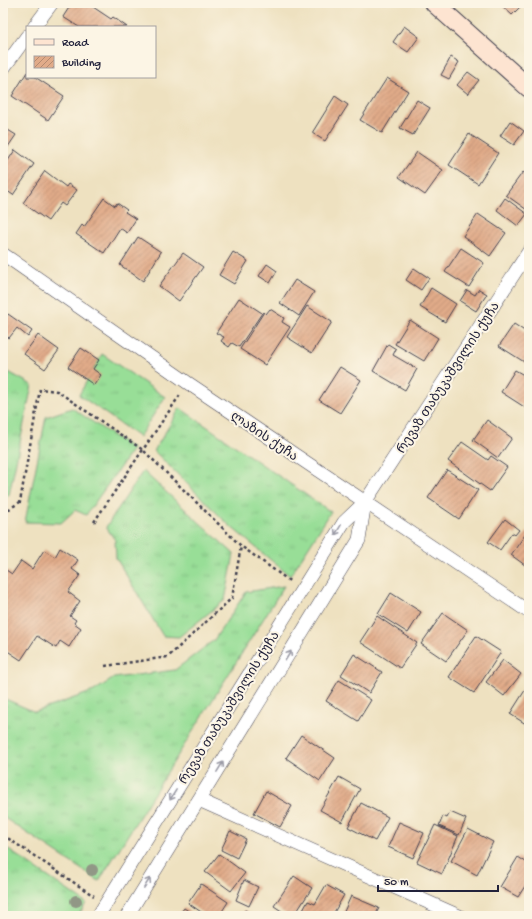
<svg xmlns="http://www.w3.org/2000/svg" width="532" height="919" viewBox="0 0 532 919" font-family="'Gochi Hand','Noto Sans Georgian',sans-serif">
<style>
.grass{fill:url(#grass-tufts);stroke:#5d8069}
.building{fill:url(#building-hatch)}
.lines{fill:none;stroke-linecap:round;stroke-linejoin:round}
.street-casing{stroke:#413f4f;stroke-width:14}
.secondary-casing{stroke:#413f4f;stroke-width:20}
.path{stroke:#413f4f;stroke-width:2.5;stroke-dasharray:3 3;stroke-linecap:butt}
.street{stroke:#fff;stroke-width:13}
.secondary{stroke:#fde4d1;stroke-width:18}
.tree{fill:#919786}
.oneway{stroke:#9c9ca7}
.labels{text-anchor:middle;stroke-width:4;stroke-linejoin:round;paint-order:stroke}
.street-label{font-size:13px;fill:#22223b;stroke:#fcf5e5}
</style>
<defs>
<pattern id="grass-tufts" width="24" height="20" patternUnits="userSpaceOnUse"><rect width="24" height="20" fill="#98de97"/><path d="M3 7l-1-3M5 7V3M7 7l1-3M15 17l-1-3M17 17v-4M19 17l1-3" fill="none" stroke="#83be83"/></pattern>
<pattern id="building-hatch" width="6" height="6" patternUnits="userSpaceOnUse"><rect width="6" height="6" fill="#e1ab89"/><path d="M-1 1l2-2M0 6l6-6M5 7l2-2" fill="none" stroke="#b68b71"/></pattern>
</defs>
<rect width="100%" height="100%" fill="#fcf5e5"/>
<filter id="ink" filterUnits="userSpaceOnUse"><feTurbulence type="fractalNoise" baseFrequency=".025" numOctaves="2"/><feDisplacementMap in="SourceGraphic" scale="8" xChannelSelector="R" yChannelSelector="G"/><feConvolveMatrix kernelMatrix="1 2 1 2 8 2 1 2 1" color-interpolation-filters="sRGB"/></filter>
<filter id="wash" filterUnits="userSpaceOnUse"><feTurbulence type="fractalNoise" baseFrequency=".012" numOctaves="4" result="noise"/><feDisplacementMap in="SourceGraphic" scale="16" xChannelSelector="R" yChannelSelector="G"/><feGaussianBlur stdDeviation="0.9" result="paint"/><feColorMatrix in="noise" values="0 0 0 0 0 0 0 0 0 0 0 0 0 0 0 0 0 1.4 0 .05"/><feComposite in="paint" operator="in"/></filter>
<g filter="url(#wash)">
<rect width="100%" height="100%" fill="#eee1c0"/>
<g class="grass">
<polygon points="102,354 165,397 139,437 79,395"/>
<polygon points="3,369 32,385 9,495 3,499"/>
<polygon points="72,408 133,449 86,515 75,510 61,523 25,522 46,417"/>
<polygon points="180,408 331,512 290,576 230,526 154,451"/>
<polygon points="143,471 234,554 225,600 179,637 163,636 116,558 115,540 106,527"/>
<polygon points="284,586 99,881 3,817 3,698 35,712 94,691 114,678 175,670 214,640 246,592"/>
<polygon points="3,846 86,903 78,916 3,916"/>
</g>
<g id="blocks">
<g class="building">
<polygon points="3,3 10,3 3,13"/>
<polygon points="72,3 87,3 111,19 113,17 127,27 79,27 63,17"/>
<polygon points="499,3 524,3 512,15"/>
<polygon points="404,26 419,37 408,52 393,42"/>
<polygon points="451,57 459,62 449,79 441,75"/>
<polygon points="27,72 27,77 35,77 64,96 48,120 12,96"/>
<polygon points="468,72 479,80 468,94 457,85"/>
<polygon points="387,78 408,91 382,133 360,120"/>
<polygon points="335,96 348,105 325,141 312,133"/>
<polygon points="417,100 430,108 413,135 400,128"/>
<polygon points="510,121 524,131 514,145 500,136"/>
<polygon points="3,127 16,135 3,154"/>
<polygon points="469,134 498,153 478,184 449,165"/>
<polygon points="15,150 34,164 13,195 3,188 3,168"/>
<polygon points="417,152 443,170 425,195 399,177"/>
<polygon points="45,171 66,187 68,184 77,190 65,206 61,203 48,221 23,203"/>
<polygon points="523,172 529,177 529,208 527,210 506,195"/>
<polygon points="104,198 115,206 117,203 127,210 125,212 136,219 127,233 120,228 104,253 76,234 82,225 84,227"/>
<polygon points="505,198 527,214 518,226 497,210"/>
<polygon points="478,214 506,233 490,256 463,236"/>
<polygon points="138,237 161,252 143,281 120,265"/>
<polygon points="461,248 484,263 469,287 445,272"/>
<polygon points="233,252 248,261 234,284 219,275"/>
<polygon points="183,253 203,267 179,301 159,286"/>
<polygon points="267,264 277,271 270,283 259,276"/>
<polygon points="414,268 429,278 421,290 406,280"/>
<polygon points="295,280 314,292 299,316 280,303"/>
<polygon points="431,288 456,304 445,322 420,307"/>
<polygon points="479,289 487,294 476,311 460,301 467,290 475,295"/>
<polygon points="239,298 262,313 239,347 232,343 229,347 221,341 224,337 216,333"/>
<polygon points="307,306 332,322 312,353 287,337"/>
<polygon points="270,309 284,318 282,322 290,327 265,365 240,349 264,312 266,314"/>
<polygon points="8,314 32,331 28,337 17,328 9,338 3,334 3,321"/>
<polygon points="410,320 438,338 424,361 395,344"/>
<polygon points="514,324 529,334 529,365 499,346"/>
<polygon points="38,335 59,350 45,369 24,354"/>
<polygon points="388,344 396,349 393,355 417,369 405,390 373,371"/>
<polygon points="81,348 99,360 93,369 101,375 94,385 68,367"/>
<polygon points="340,367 361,380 340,413 319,400"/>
<polygon points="515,370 529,378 529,410 501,392"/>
<polygon points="487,420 512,438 498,458 473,440"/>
<polygon points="462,442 488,460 491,456 507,467 490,491 448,461"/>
<polygon points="447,470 478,490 459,519 428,498"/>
<polygon points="505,519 519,530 515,535 512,533 500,550 488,542"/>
<polygon points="527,532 529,534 529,568 511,555"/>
<polygon points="60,548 78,560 72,569 80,575 68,592 80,601 70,616 76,620 74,623 81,628 69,647 60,641 56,648 37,636 21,660 3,648 3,568 12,574 21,561 32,569 44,550 55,557"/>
<polygon points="391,593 421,612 408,633 378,614"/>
<polygon points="443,613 468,630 446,661 421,644"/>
<polygon points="377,616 417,643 400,668 360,642"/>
<polygon points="476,636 501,652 474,693 449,677"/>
<polygon points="354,654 382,672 369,693 341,675"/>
<polygon points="503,660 521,674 504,696 486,682"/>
<polygon points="339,680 371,700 358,721 326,701"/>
<polygon points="529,684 529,726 510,714"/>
<polygon points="301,735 335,758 320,781 286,758"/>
<polygon points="339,777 360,789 342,822 320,810"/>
<polygon points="266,791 292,806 280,827 254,813"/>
<polygon points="361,803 388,817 375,841 348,827"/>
<polygon points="450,812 466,819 459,835 439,826 443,816 447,818"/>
<polygon points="399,822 424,833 413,858 388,847"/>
<polygon points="435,825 458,836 442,874 417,862"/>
<polygon points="468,829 493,842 477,875 451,861"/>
<polygon points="230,831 246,839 237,858 221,850"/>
<polygon points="219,854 245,873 231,891 205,872"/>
<polygon points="518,857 529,864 529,884 527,883 518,897 500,887"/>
<polygon points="294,876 312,888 294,916 289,916 274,906"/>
<polygon points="244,880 258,887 249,906 236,900"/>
<polygon points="201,884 228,902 219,916 207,916 188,903"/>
<polygon points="326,885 344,895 332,916 304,916 301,914 308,901 315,904"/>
<polygon points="351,896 379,908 375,916 342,916"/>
<polygon points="184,908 196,916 178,916"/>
<polygon points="245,910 254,916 241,916"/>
</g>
</g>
</g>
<g filter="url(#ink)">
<use href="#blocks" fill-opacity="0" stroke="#413f4f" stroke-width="1"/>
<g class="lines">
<g class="street-casing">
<g id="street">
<polyline points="34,27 52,3"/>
<polyline points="3,69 27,36"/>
<polyline points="3,254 188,383 529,612"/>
<polyline points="199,800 459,916"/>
<polyline points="98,916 344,522 365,502 529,251"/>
<polyline points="127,916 359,540 365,502"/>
</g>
</g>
<g class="secondary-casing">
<polyline id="secondary" points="434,3 529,88"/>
</g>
<g class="path">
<polyline points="3,513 20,502 40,389 57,391 143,450 241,546 291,582"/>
<polyline points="94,522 180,395"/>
<polyline points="105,666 168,657 232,598 241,546"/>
<polyline points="3,835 94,896"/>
</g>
<use href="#street" class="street"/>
<use href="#secondary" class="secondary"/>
</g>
<g class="tree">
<circle cx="92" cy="870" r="6"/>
<circle cx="76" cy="901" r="6"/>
</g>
<defs><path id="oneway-shaft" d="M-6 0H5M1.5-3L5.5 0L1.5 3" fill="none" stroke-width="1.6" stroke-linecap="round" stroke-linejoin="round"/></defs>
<g class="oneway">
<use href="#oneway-shaft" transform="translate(338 530) rotate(122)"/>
<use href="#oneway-shaft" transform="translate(288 656) rotate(-58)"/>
<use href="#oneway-shaft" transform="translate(220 767) rotate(-58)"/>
<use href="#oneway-shaft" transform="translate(173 795) rotate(122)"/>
<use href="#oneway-shaft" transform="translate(147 883) rotate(-58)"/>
</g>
</g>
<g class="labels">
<g class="street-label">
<text transform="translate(447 377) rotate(-57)" y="5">რევაზ თაბუკაშვილის ქუჩა</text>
<text transform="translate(265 435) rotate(34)" y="5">ლაზის ქუჩა</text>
<text transform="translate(228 707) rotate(-58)" y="5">რევაზ თაბუკაშვილის ქუჩა</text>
</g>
</g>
<rect width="532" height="919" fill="none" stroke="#fcf5e5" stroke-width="16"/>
<rect x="26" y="26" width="130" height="52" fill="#fcf5e5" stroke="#a5a1a1"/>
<rect x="34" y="39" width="20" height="6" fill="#fde4d1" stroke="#a5a1a1"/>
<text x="62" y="46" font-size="12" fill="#22223b">Road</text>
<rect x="34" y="56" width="20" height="12" fill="url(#building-hatch)" stroke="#a5a1a1"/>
<text x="62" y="66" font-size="12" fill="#22223b">Building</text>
<path d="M378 885v6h120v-6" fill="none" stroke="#22223b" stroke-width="2"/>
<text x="384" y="885" font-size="12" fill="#22223b" stroke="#fcf5e5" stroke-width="3" paint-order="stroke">50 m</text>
</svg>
